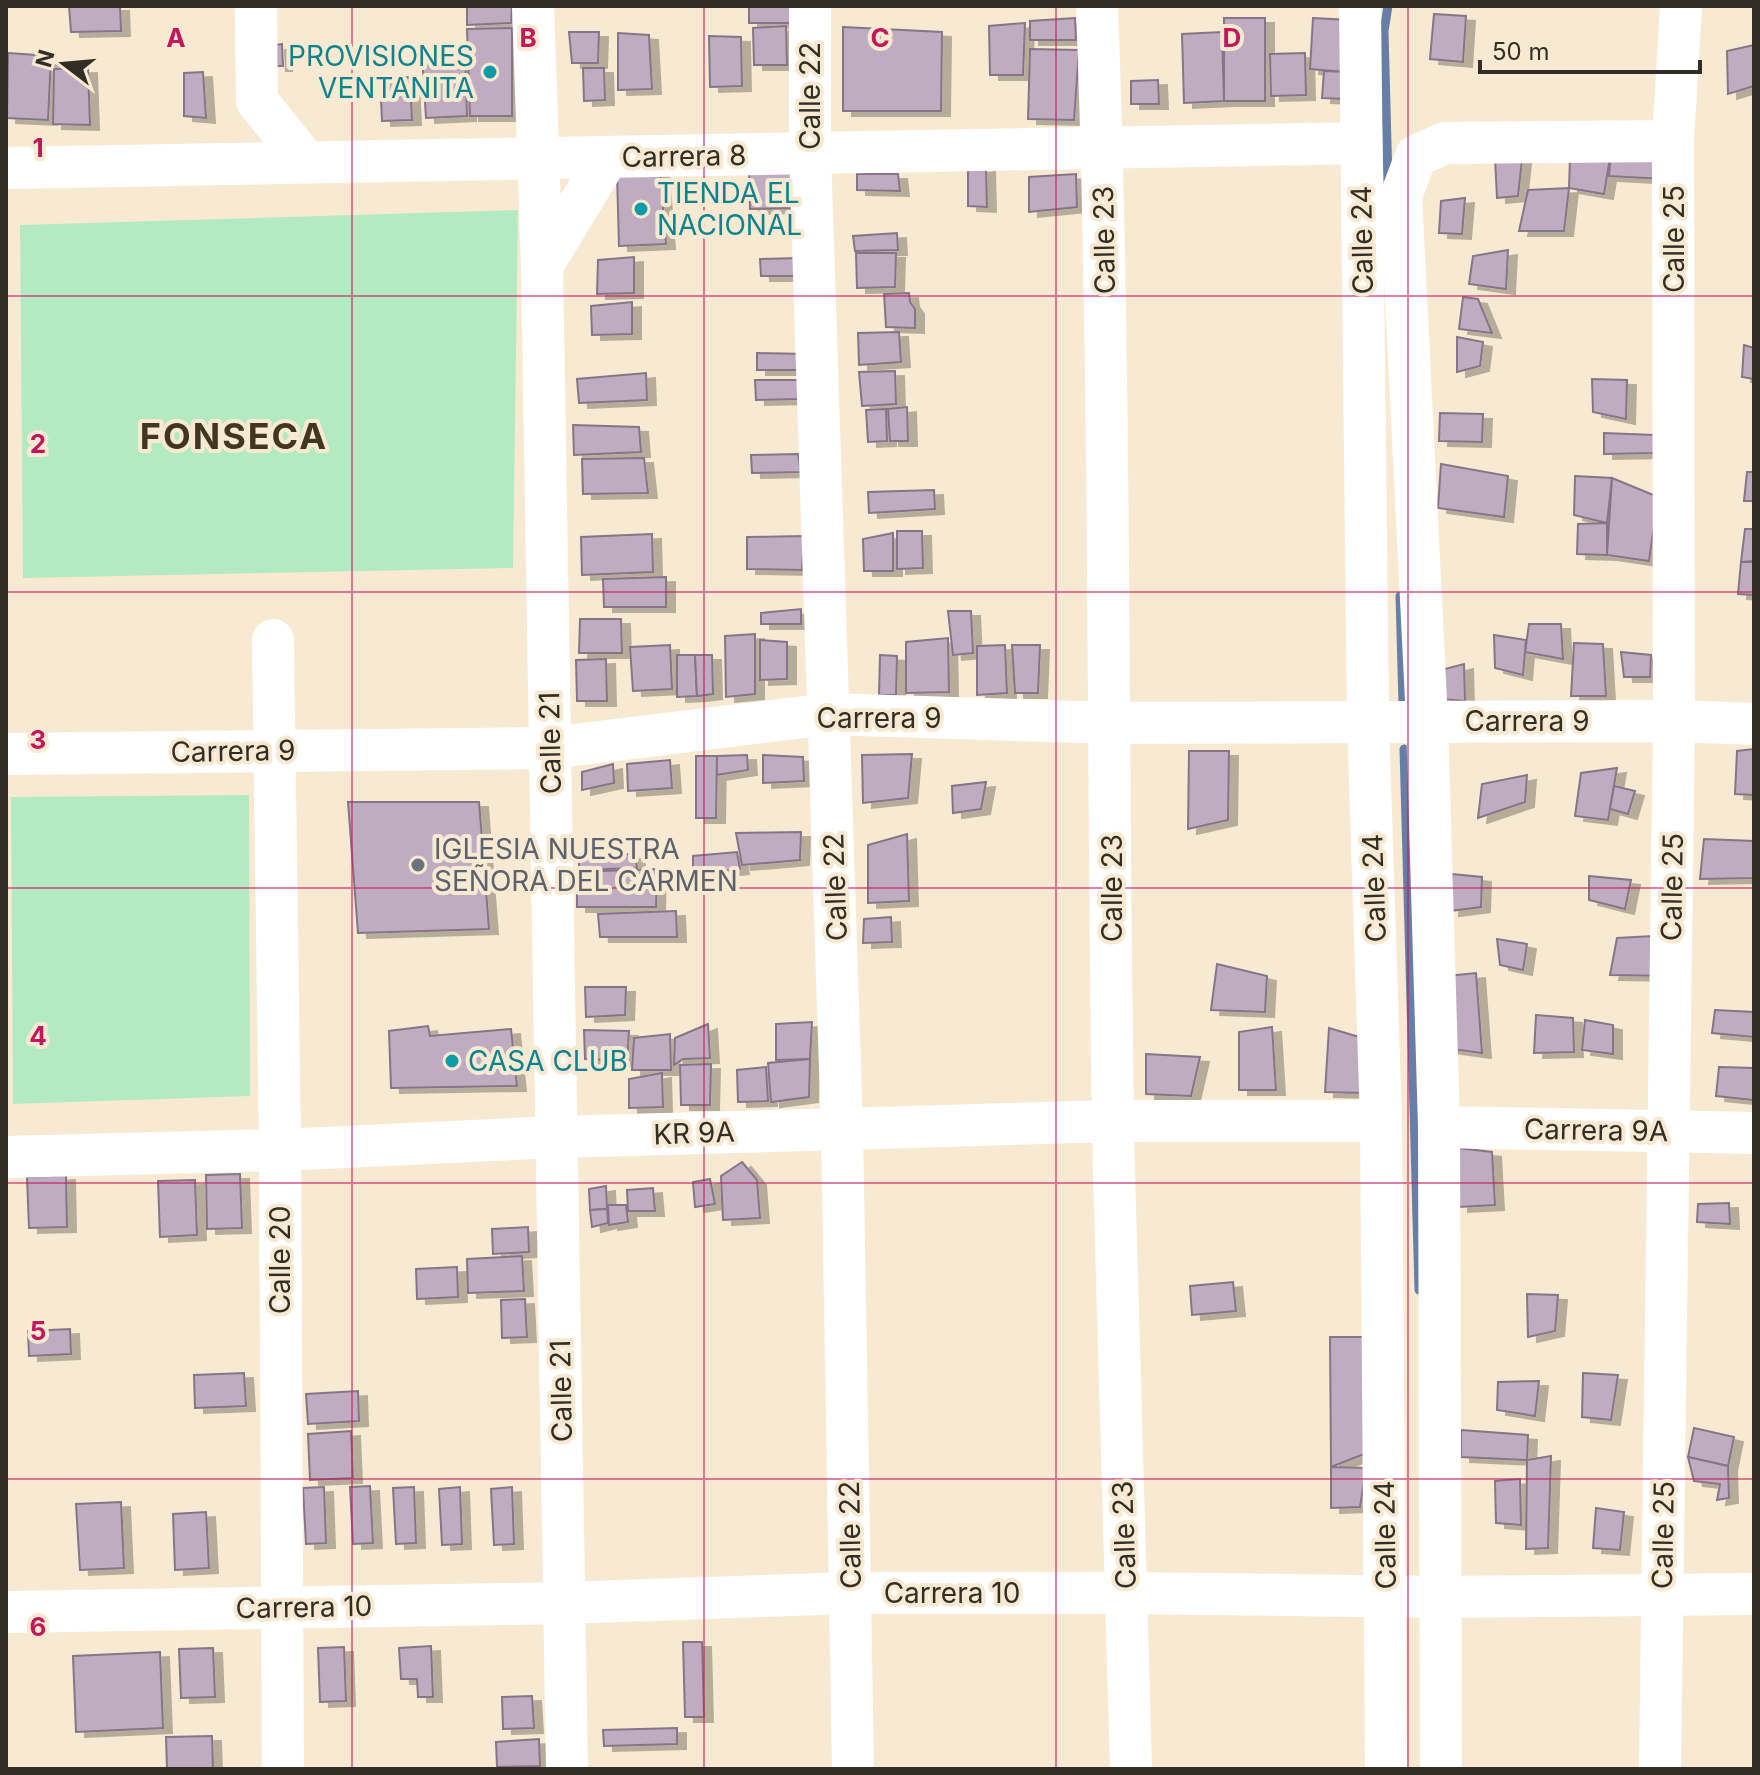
<svg xmlns="http://www.w3.org/2000/svg" width="1760" height="1775" viewBox="0 0 1760 1775" font-family="Inter,sans-serif">
<style>
.green{fill:#b4eac2}
.lines{fill:none;stroke-linecap:round;stroke-linejoin:round}
.stream{stroke:#677ea6;stroke-width:9}
.building{fill:#c0acc0;stroke:#877587;stroke-width:2;filter:url(#shadow)}
.minor{stroke:#fff;stroke-width:42}
.grid{fill:none;stroke:#c2185b;stroke-width:2;stroke-opacity:0.55}
.culture-dot{fill:#0f9aa8;stroke:#f8ead2;stroke-width:3}
.worship-dot{fill:#6b7280;stroke:#f8ead2;stroke-width:3}
.labels{text-anchor:middle;stroke-width:8;stroke-linejoin:round;paint-order:stroke}
.culture-label{font-size:28px;fill:#0d838f;stroke:#f8ead2;text-anchor:start}
.street-label{font-size:28px;fill:#332e25;stroke:#f8ead2}
.worship-label{font-size:28px;fill:#5b616d;stroke:#f8ead2;text-anchor:start}
.district-label{font-size:36px;font-weight:bold;letter-spacing:2px;fill:#413622;stroke:#f8ead2}
.grid-label{font-size:26px;text-anchor:middle;font-weight:bold;fill:#c2185b;stroke:#f8ead2;stroke-width:8;stroke-linejoin:round;paint-order:stroke}
</style>
<defs>
<filter id="shadow"><feDropShadow dx="9" dy="5" stdDeviation="0" flood-color="#0004"/></filter>
</defs>
<rect width="100%" height="100%" fill="#f8ead2"/>
<g class="green">
<polygon points="518,210 513,568 23,578 20,225"/>
<polygon points="249,795 250,1096 13,1104 11,797"/>
</g>
<g class="lines">
<g class="stream">
<polyline points="1388,181 1384,31 1388,6"/>
<polyline points="1400,596 1403,705"/>
<polyline points="1404,749 1419,1290"/>
</g>
</g>
<g class="building">
<polygon points="69,6 120,6 121,31 71,32"/>
<polygon points="467,6 512,6 511,23 467,25"/>
<rect x="749" y="6" width="47" height="17"/>
<polygon points="1434,14 1466,16 1463,62 1430,59"/>
<polygon points="1075,18 1076,40 1030,40 1030,21"/>
<rect x="1224" y="18" width="41" height="83"/>
<polygon points="1313,18 1349,20 1345,72 1310,69"/>
<polygon points="1025,23 1023,75 990,75 989,26"/>
<polygon points="786,26 787,65 754,65 753,28"/>
<polygon points="843,27 942,32 941,111 843,111"/>
<polygon points="512,28 512,116 470,116 467,29"/>
<polygon points="569,32 599,32 598,63 572,63"/>
<polygon points="1222,32 1224,101 1184,103 1182,34"/>
<polygon points="618,33 649,35 652,89 618,90"/>
<polygon points="709,36 741,37 742,86 710,87"/>
<polygon points="282,44 283,66 277,66 276,45"/>
<polygon points="1754,45 1754,86 1728,94 1727,51"/>
<polygon points="1030,49 1079,50 1074,120 1028,119"/>
<polygon points="465,51 467,116 426,118 422,54"/>
<polygon points="8,53 51,56 48,120 7,118"/>
<polygon points="1305,53 1306,95 1271,96 1270,54"/>
<polygon points="88,68 90,125 53,124 54,69"/>
<polygon points="583,68 604,68 605,100 584,101"/>
<polygon points="1324,71 1345,72 1344,99 1322,98"/>
<polygon points="203,72 206,118 184,116 184,73"/>
<polygon points="410,77 412,120 382,121 380,78"/>
<polygon points="1158,80 1159,104 1131,104 1131,81"/>
<polygon points="1611,152 1664,154 1664,179 1609,176"/>
<polygon points="1611,152 1604,194 1569,188 1570,158"/>
<polygon points="1495,158 1522,159 1518,196 1497,198"/>
<polygon points="986,167 987,207 968,206 968,170"/>
<polygon points="749,169 793,170 796,208 750,209"/>
<polygon points="660,170 666,244 619,246 617,174"/>
<polygon points="857,174 898,174 900,191 857,190"/>
<polygon points="1076,174 1077,207 1029,212 1029,177"/>
<polygon points="1569,188 1564,231 1519,231 1528,190"/>
<polygon points="1465,198 1462,234 1439,233 1441,201"/>
<polygon points="897,233 898,250 855,251 853,236"/>
<polygon points="1508,250 1506,289 1469,284 1473,256"/>
<polygon points="856,253 896,253 895,287 857,288"/>
<polygon points="634,257 634,293 597,294 598,260"/>
<polygon points="801,258 801,276 761,276 760,259"/>
<polygon points="909,293 910,302 915,309 915,328 886,327 884,294"/>
<polygon points="1463,297 1478,299 1492,333 1459,329"/>
<polygon points="632,302 632,334 592,335 591,306"/>
<polygon points="899,332 901,362 859,365 858,333"/>
<polygon points="1457,337 1483,342 1480,366 1457,372"/>
<polygon points="1744,345 1754,348 1754,379 1742,377"/>
<polygon points="757,353 807,354 805,370 757,370"/>
<polygon points="895,371 896,404 862,406 859,372"/>
<polygon points="646,373 647,400 579,403 577,379"/>
<polygon points="1592,379 1627,380 1626,419 1593,412"/>
<polygon points="755,380 803,380 801,399 756,400"/>
<polygon points="907,407 908,441 890,441 888,409"/>
<polygon points="886,409 887,441 868,442 866,410"/>
<polygon points="1440,413 1483,414 1482,442 1439,441"/>
<polygon points="573,425 639,427 641,452 574,455"/>
<polygon points="1604,433 1654,435 1655,453 1604,454"/>
<polygon points="798,454 801,472 752,473 751,455"/>
<polygon points="644,458 648,493 583,494 582,459"/>
<polygon points="1441,464 1508,476 1504,517 1438,508"/>
<polygon points="1747,472 1754,472 1754,501 1744,501"/>
<polygon points="1575,476 1612,478 1607,523 1574,515"/>
<polygon points="1612,478 1658,497 1649,561 1607,555"/>
<polygon points="934,490 935,509 869,513 868,492"/>
<polygon points="1607,523 1607,555 1577,554 1578,524"/>
<polygon points="1745,529 1754,529 1754,561 1741,562"/>
<polygon points="897,531 922,531 923,568 897,569"/>
<polygon points="893,533 893,571 864,571 863,539"/>
<polygon points="652,534 653,572 582,575 581,537"/>
<polygon points="804,536 802,570 747,569 747,537"/>
<polygon points="1741,562 1754,562 1754,595 1738,594"/>
<polygon points="666,577 666,607 604,607 603,579"/>
<polygon points="801,609 801,624 761,624 761,613"/>
<polygon points="948,611 971,611 973,653 953,655"/>
<polygon points="580,619 621,619 622,653 579,653"/>
<polygon points="1529,624 1561,624 1563,659 1525,652"/>
<polygon points="755,634 755,694 726,697 725,636"/>
<polygon points="1494,635 1526,640 1523,675 1495,668"/>
<polygon points="948,638 949,692 906,693 906,642"/>
<polygon points="760,640 787,642 787,679 760,680"/>
<polygon points="1574,643 1603,644 1606,696 1571,696"/>
<polygon points="670,645 672,689 633,691 630,647"/>
<polygon points="1005,645 1007,693 977,695 977,646"/>
<polygon points="1012,645 1040,645 1038,693 1015,693"/>
<polygon points="1621,652 1651,655 1650,677 1624,677"/>
<polygon points="677,655 695,655 697,696 677,697"/>
<polygon points="695,655 712,655 713,694 697,696"/>
<polygon points="880,655 897,656 896,695 879,695"/>
<polygon points="606,659 607,701 577,701 576,660"/>
<polygon points="1464,664 1465,701 1441,699 1441,670"/>
<polygon points="1754,749 1754,795 1735,794 1737,751"/>
<polygon points="1189,751 1229,751 1228,820 1188,829"/>
<polygon points="912,754 908,798 863,803 862,755"/>
<polygon points="747,755 748,770 716,775 717,756"/>
<polygon points="763,755 803,757 804,781 763,783"/>
<polygon points="696,756 717,756 716,818 696,818"/>
<polygon points="670,760 672,788 628,791 627,764"/>
<polygon points="613,764 614,783 582,790 582,772"/>
<polygon points="1617,768 1608,820 1575,816 1581,773"/>
<polygon points="1527,775 1525,802 1478,818 1482,784"/>
<polygon points="986,782 981,809 953,813 952,786"/>
<polygon points="1614,786 1635,791 1628,814 1610,809"/>
<polygon points="348,802 479,802 489,929 358,933"/>
<polygon points="801,832 800,860 742,865 736,833"/>
<polygon points="907,834 909,901 868,903 868,845"/>
<polygon points="1704,839 1754,841 1754,878 1700,879"/>
<polygon points="737,852 740,869 693,874 693,856"/>
<polygon points="635,854 637,868 579,870 579,855"/>
<polygon points="657,869 656,907 577,907 577,872"/>
<polygon points="1452,874 1482,877 1481,907 1450,911"/>
<polygon points="1589,876 1631,880 1625,909 1589,900"/>
<polygon points="676,911 677,937 600,937 598,914"/>
<polygon points="891,917 892,942 863,943 864,919"/>
<polygon points="1653,936 1670,976 1610,975 1617,938"/>
<polygon points="1497,939 1527,944 1523,970 1500,965"/>
<polygon points="1217,964 1267,976 1265,1012 1211,1010"/>
<polygon points="1476,973 1482,1053 1445,1048 1447,976"/>
<polygon points="585,987 626,987 625,1015 586,1017"/>
<polygon points="1715,1010 1754,1012 1754,1037 1712,1033"/>
<polygon points="1536,1015 1573,1018 1574,1052 1534,1053"/>
<polygon points="1585,1020 1613,1025 1613,1054 1582,1050"/>
<polygon points="812,1022 810,1059 776,1060 776,1024"/>
<polygon points="708,1024 710,1058 683,1059 674,1065 675,1038"/>
<polygon points="428,1026 430,1036 511,1029 517,1086 391,1088 389,1031"/>
<polygon points="1272,1027 1276,1090 1239,1090 1239,1032"/>
<polygon points="1329,1028 1366,1039 1363,1093 1325,1092"/>
<polygon points="584,1030 629,1031 627,1061 585,1059"/>
<polygon points="670,1034 671,1070 632,1070 634,1038"/>
<polygon points="1146,1054 1200,1057 1191,1096 1146,1094"/>
<polygon points="810,1059 809,1097 771,1102 768,1063"/>
<polygon points="711,1064 710,1105 681,1105 680,1065"/>
<polygon points="766,1067 768,1101 738,1102 737,1070"/>
<polygon points="1719,1067 1754,1068 1753,1100 1716,1096"/>
<polygon points="662,1073 663,1107 629,1108 629,1079"/>
<polygon points="1458,1148 1492,1152 1495,1205 1459,1207"/>
<polygon points="742,1162 757,1180 760,1218 723,1220 721,1176"/>
<polygon points="240,1174 242,1228 207,1229 206,1175"/>
<polygon points="66,1175 67,1227 29,1228 27,1177"/>
<polygon points="710,1179 715,1204 695,1207 693,1182"/>
<polygon points="195,1180 197,1235 160,1237 158,1181"/>
<polygon points="606,1186 607,1209 590,1210 589,1189"/>
<polygon points="653,1188 655,1211 628,1211 627,1190"/>
<polygon points="1729,1203 1730,1224 1697,1222 1698,1204"/>
<polygon points="608,1205 626,1205 628,1222 609,1225"/>
<polygon points="607,1209 608,1223 592,1227 590,1210"/>
<polygon points="528,1227 529,1252 493,1254 492,1229"/>
<polygon points="522,1256 524,1291 468,1293 467,1259"/>
<polygon points="457,1267 458,1297 417,1299 416,1269"/>
<polygon points="1233,1282 1236,1311 1192,1315 1190,1286"/>
<polygon points="1527,1294 1558,1295 1555,1331 1528,1337"/>
<polygon points="525,1299 527,1337 502,1338 501,1300"/>
<polygon points="70,1329 71,1354 29,1356 28,1331"/>
<polygon points="1330,1337 1364,1337 1364,1454 1331,1467"/>
<polygon points="244,1373 246,1406 195,1408 194,1375"/>
<polygon points="1583,1373 1618,1375 1611,1420 1582,1417"/>
<polygon points="1539,1381 1535,1416 1497,1410 1498,1382"/>
<polygon points="358,1391 359,1421 308,1424 306,1394"/>
<polygon points="1694,1428 1734,1437 1728,1466 1688,1457"/>
<polygon points="1461,1430 1528,1435 1527,1460 1461,1457"/>
<polygon points="351,1431 353,1478 310,1480 308,1434"/>
<polygon points="1551,1456 1548,1548 1526,1549 1527,1460"/>
<polygon points="1688,1457 1728,1466 1729,1498 1717,1500 1720,1484 1694,1481"/>
<polygon points="1331,1467 1366,1468 1360,1507 1331,1508"/>
<polygon points="1520,1479 1521,1525 1496,1523 1495,1481"/>
<polygon points="370,1486 373,1543 353,1544 350,1487"/>
<polygon points="324,1487 326,1543 306,1544 303,1488"/>
<polygon points="414,1487 416,1543 396,1544 393,1488"/>
<polygon points="460,1487 462,1544 442,1545 439,1489"/>
<polygon points="512,1487 514,1544 494,1545 491,1489"/>
<polygon points="121,1502 124,1568 80,1570 76,1504"/>
<polygon points="1596,1508 1624,1512 1620,1550 1593,1548"/>
<polygon points="206,1512 209,1568 175,1570 173,1514"/>
<polygon points="683,1642 702,1642 704,1717 685,1717"/>
<polygon points="431,1646 433,1697 418,1697 417,1679 401,1679 399,1648"/>
<polygon points="344,1647 346,1701 320,1702 318,1648"/>
<polygon points="213,1648 215,1697 181,1698 179,1649"/>
<polygon points="160,1652 163,1728 76,1732 73,1656"/>
<polygon points="532,1696 534,1728 503,1729 502,1697"/>
<polygon points="677,1728 677,1744 604,1746 603,1730"/>
<polygon points="212,1736 213,1769 167,1769 166,1737"/>
<polygon points="539,1739 540,1766 497,1767 496,1742"/>
</g>
<g class="lines">
<g class="minor">
<polyline points="256,6 257,101 306,162"/>
<polyline points="533,6 542,266 567,1769"/>
<polyline points="810,6 810,153 842,1129 853,1769"/>
<path d="M1097 6C1111 378 1107 750 1113 1122 1117 1338 1125 1554 1131 1769"/>
<polyline points="1360,6 1368,721 1381,1121 1386,1769"/>
<polyline points="6,168 1361,143"/>
<polyline points="542,266 608,157"/>
<polyline points="273,640 280,1150 283,1769"/>
<polyline points="6,754 550,748 829,714 1111,723 1674,721 1754,724"/>
<polyline points="1439,1127 1754,1133"/>
<polyline points="6,1157 280,1150 556,1137 842,1129 1113,1121 1381,1121"/>
<polyline points="6,1612 565,1603 851,1593 1126,1593 1440,1597 1754,1594"/>
<polyline points="1441,1769 1439,1127 1427,721 1401,196 1416,156 1445,143 1673,141"/>
<polyline points="1660,1769 1674,721 1673,141 1681,6"/>
</g>
</g>
<path class="grid" d="M352 6V1769M704 6V1769M1056 6V1769M1408 6V1769M6 296H1754M6 592H1754M6 888H1754M6 1183H1754M6 1479H1754"/>
<g class="culture-dot">
<circle cx="490" cy="72" r="8"/>
<circle cx="641" cy="209" r="8"/>
<circle cx="452" cy="1061" r="8"/>
</g>
<circle class="worship-dot" cx="418" cy="865" r="8"/>
<g class="labels">
<g class="culture-label">
<text x="474" y="66" text-anchor="end">PROVISIONES<tspan x="474" dy="32">VENTANITA</tspan></text>
<text x="657" y="203">TIENDA EL<tspan x="657" dy="32">NACIONAL</tspan></text>
<text x="468" y="1071">CASA CLUB</text>
</g>
<g class="street-label">
<text transform="translate(810 96) rotate(-90)" y="10">Calle 22</text>
<text transform="translate(684 156) rotate(-1)" y="10">Carrera 8</text>
<text transform="translate(1674 239) rotate(-90)" y="10">Calle 25</text>
<text transform="translate(1104 240) rotate(-91)" y="10">Calle 23</text>
<text transform="translate(1362 240) rotate(-91)" y="10">Calle 24</text>
<text x="879" y="728">Carrera 9</text>
<text x="1527" y="731">Carrera 9</text>
<text transform="translate(550 743) rotate(-91)" y="10">Calle 21</text>
<text transform="translate(233 751) rotate(-1)" y="10">Carrera 9</text>
<text transform="translate(835 887) rotate(-92)" y="10">Calle 22</text>
<text transform="translate(1672 887) rotate(-89)" y="10">Calle 25</text>
<text transform="translate(1112 888) rotate(-90)" y="10">Calle 23</text>
<text transform="translate(1374 888) rotate(-92)" y="10">Calle 24</text>
<text transform="translate(1596 1130) rotate(1)" y="10">Carrera 9A</text>
<text transform="translate(694 1133) rotate(-2)" y="10">KR 9A</text>
<text transform="translate(280 1260) rotate(-90)" y="10">Calle 20</text>
<text transform="translate(561 1391) rotate(-91)" y="10">Calle 21</text>
<text transform="translate(850 1535) rotate(-91)" y="10">Calle 22</text>
<text transform="translate(1124 1535) rotate(-92)" y="10">Calle 23</text>
<text transform="translate(1385 1535) rotate(-91)" y="10">Calle 24</text>
<text transform="translate(1663 1535) rotate(-89)" y="10">Calle 25</text>
<text x="952" y="1603">Carrera 10</text>
<text transform="translate(304 1607) rotate(-1)" y="10">Carrera 10</text>
</g>
<g class="worship-label">
<text x="434" y="859">IGLESIA NUESTRA<tspan x="434" dy="32">SEÑORA DEL CARMEN</tspan></text>
</g>
<g class="district-label">
<text x="234" y="449">FONSECA</text>
</g>
</g>
<g class="grid-label">
<text x="176" y="47">A</text>
<text x="528" y="47">B</text>
<text x="880" y="47">C</text>
<text x="1232" y="47">D</text>
<text x="38" y="157">1</text>
<text x="38" y="453">2</text>
<text x="38" y="749">3</text>
<text x="38" y="1045">4</text>
<text x="38" y="1340">5</text>
<text x="38" y="1636">6</text>
</g>
<rect width="1760" height="1775" fill="none" stroke="#332e25" stroke-width="16"/>
<g transform="translate(64 64) rotate(286)" stroke="#f8ead2" stroke-width="6" paint-order="stroke">
<path d="M0-6L14 30L0 20L-14 30Z" fill="#332e25"/>
<text y="-12" font-size="22" font-weight="bold" text-anchor="middle" fill="#332e25">N</text>
</g>
<path d="M1480 60v12h220v-12" fill="none" stroke="#332e25" stroke-width="4"/>
<text x="1492" y="60" font-size="24" fill="#332e25" stroke="#f8ead2" stroke-width="6" paint-order="stroke">50 m</text>
</svg>
